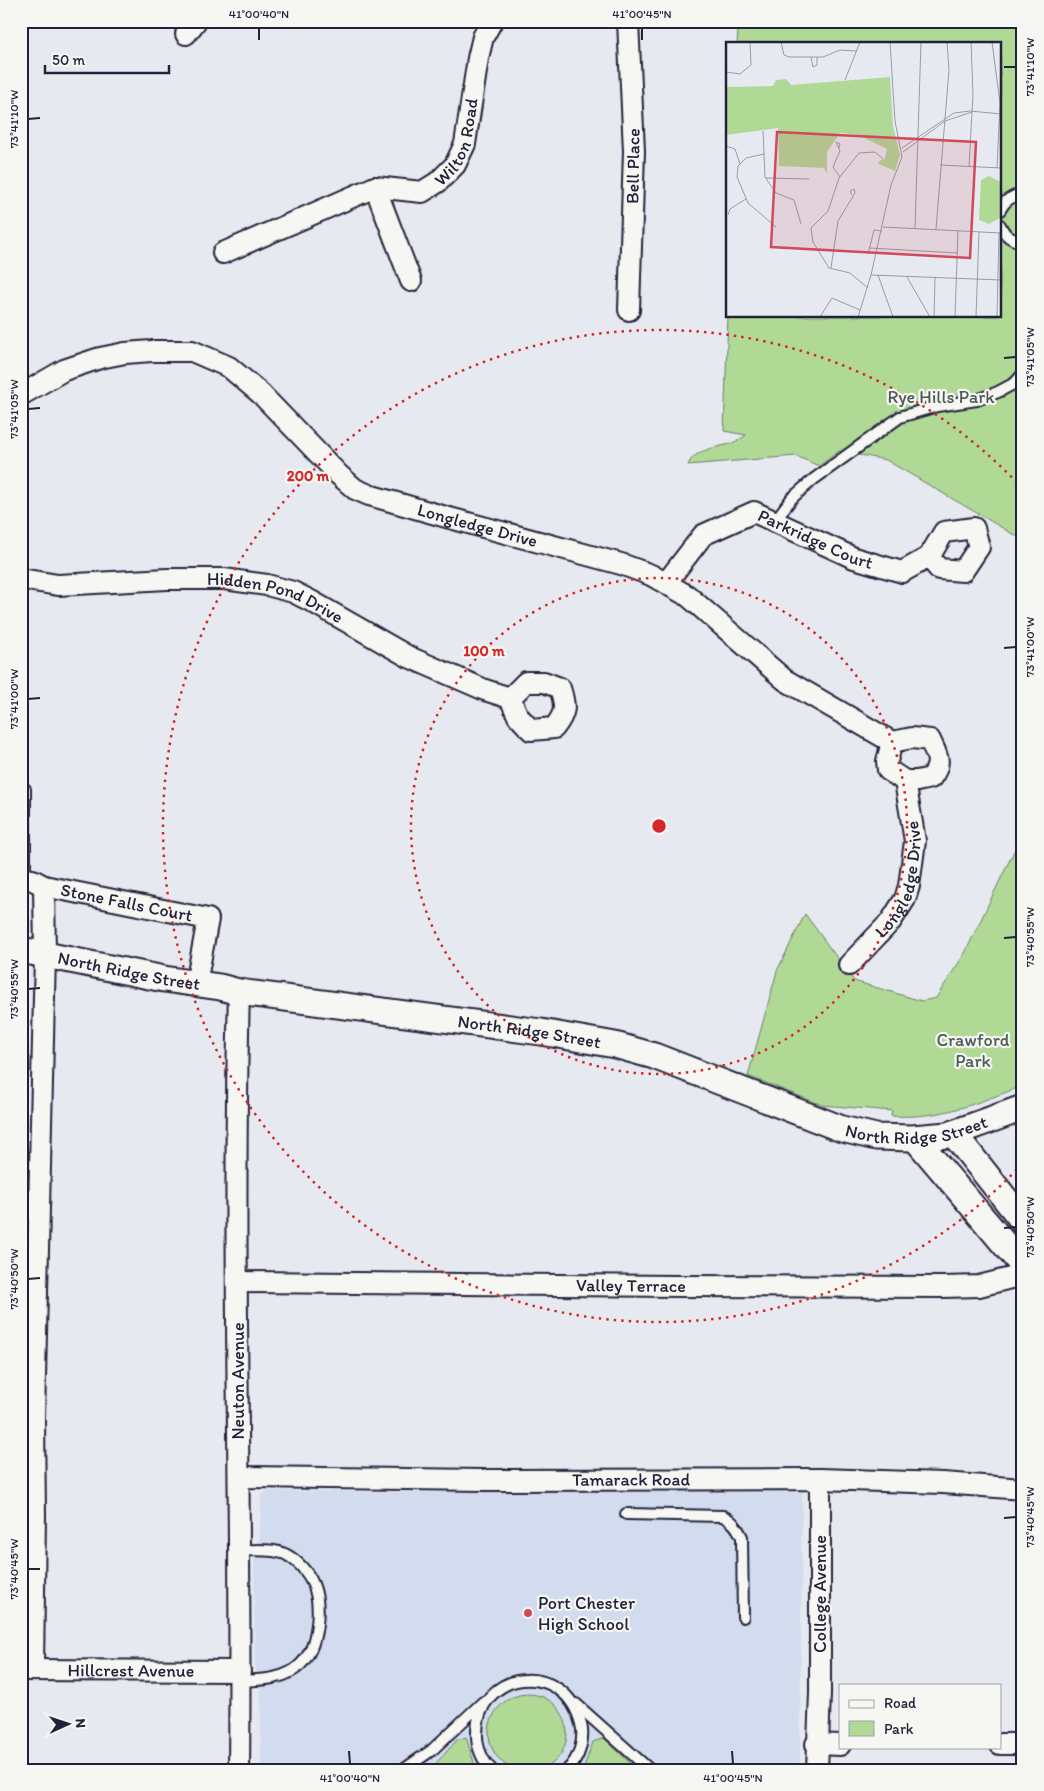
<svg xmlns="http://www.w3.org/2000/svg" width="1044" height="1791" viewBox="0 0 1044 1791" font-family="Itim,sans-serif">
<style>
.built{fill:#d2dcee}
.green{fill:#b0d996;stroke:#697e68}
.lines{fill:none;stroke-linecap:round;stroke-linejoin:round}
.service-casing{stroke:#22223b;stroke-width:14}
.minor-casing{stroke:#22223b;stroke-width:24}
.tertiary-casing{stroke:#22223b;stroke-width:29}
.service{stroke:#f6f6f2;stroke-width:10}
.minor{stroke:#f6f6f2;stroke-width:20}
.tertiary{stroke:#f6f6f2;stroke-width:25}
.ticks{fill:none;stroke:#22223b;stroke-width:2}
.ring{fill:none;stroke:#d62828;stroke-width:2.5;stroke-dasharray:2.5 5}
.poi-dot{fill:#d1495b;stroke:#f6f6f2;stroke-width:2}
.labels{text-anchor:middle;stroke-width:4.5;stroke-linejoin:round;paint-order:stroke}
.street-label{font-size:18px;fill:#22223b;stroke:#f6f6f2}
.park-label{font-size:18px;fill:#4d5956;stroke:#f6f6f2}
.poi-label{font-size:18px;fill:#22223b;stroke:#f6f6f2;text-anchor:start}
.inset-road{fill:none;stroke:#989aa8;stroke-width:1}
.view{fill:#d1495b;fill-opacity:0.15;stroke:#d1495b;stroke-width:2.5}
.inset-edge{fill:none;stroke:#22223b;stroke-width:2.5}
.centre{fill:#d62828;stroke:#f6f6f2;stroke-width:2.5}
.ring-label{font-size:15px;text-anchor:middle;font-weight:bold;fill:#d62828;stroke:#f6f6f2;stroke-width:4.5;stroke-linejoin:round;paint-order:stroke}
.neatline{fill:none;stroke:#22223b;stroke-width:2}
.ticks-label{font-size:12px;text-anchor:middle;fill:#22223b}
</style>
<rect width="100%" height="100%" fill="#e6eaf0"/>
<filter id="ink" filterUnits="userSpaceOnUse"><feTurbulence type="fractalNoise" baseFrequency=".02" numOctaves="2"/><feDisplacementMap in="SourceGraphic" scale="10" xChannelSelector="R" yChannelSelector="G"/><feConvolveMatrix kernelMatrix="1 2 1 2 8 2 1 2 1" color-interpolation-filters="sRGB"/></filter>
<g filter="url(#ink)">
<polygon class="built" points="764,1490 802,1493 800,1770 261,1770 261,1693 255,1666 254,1560 260,1536 261,1495 268,1491 412,1492"/>
<g class="green">
<path d="M848 21H1023V540L886 460 839 451 819 466 796 456 688 465C695 448 718 448 733 443 737 441 742 438 746 435L724 431 728 316H1000V44H737L738 30Z"/>
<path d="M1023 824V1086C976 1103 942 1119 891 1116L892 1111 822 1105 748 1076 777 971 805 914 854 981 922 1001 936 998 965 953 1015 849Z"/>
<circle cx="528" cy="1733" r="39"/>
<polygon points="466,1737 475,1766 473,1770 431,1770 431,1769 457,1740"/>
<polygon points="604,1738 631,1764 633,1768 632,1770 585,1770 585,1764 593,1742"/>
</g>
<g class="lines">
<g class="service-casing">
<g id="service">
<path d="M1000 210C1005 200 1012 196 1023 194"/>
<path d="M1000 225C1005 236 1011 240 1023 242"/>
<polyline points="774,522 792,498 814,479 900,417 937,406 977,400 998,392 1015,383 1023,374"/>
<polyline points="25,879 25,789"/>
<path d="M626 1514 723 1516C733 1521 737 1527 742 1537L743 1617"/>
<path d="M239 1550C253 1551 272 1548 285 1554 297 1560 308 1572 313 1584 322 1606 318 1647 301 1664 286 1680 260 1680 240 1681"/>
<polyline points="576,1704 650,1770"/>
<polyline points="403,1770 432,1750 483,1702"/>
<path d="M492 1770C483 1762 477 1748 477 1736 475 1669 565 1658 581 1724 585 1739 579 1760 567 1770"/>
</g>
</g>
<g class="minor-casing">
<g id="minor">
<polyline points="628,21 634,151 629,310"/>
<polyline points="186,34 196,21"/>
<polyline points="375,187 411,281"/>
<path id="s1" d="M223 253 375 187 422 192 438 182 455 165 465 144 478 58 483 37 492 21"/>
<path id="s2" d="M21 395 64 370 100 358 125 353 152 351H192L229 367 261 394 339 475 355 489 369 495 446 517 621 564 651 575 688 596 785 680 892 742"/>
<path id="s3" d="M21 579 58 585 167 579H224L267 585 293 592 311 601 409 657 485 690 510 698 518 716 531 730 554 728C566 713 566 707 560 688L544 682H526L510 698"/>
<path id="s4" d="M666 583 703 535 754 512 854 558 902 572 929 557 944 532 974 528 979 547 963 571 939 569 929 557"/>
<path d="M892 742 912 738 930 740C937 756 943 762 931 778L917 781H905"/>
<path id="s5" d="M21 878 33 880 44 886 208 919 196 984"/>
<path id="s6" d="M849 965 891 921 905 899 909 886 915 841 905 781 888 770 887 761 892 742"/>
<path id="s7" d="M237 1282 677 1286 943 1287 979 1286 1023 1275"/>
<path id="s8" d="M239 1477 484 1480 820 1479 943 1483 1023 1489"/>
<polyline points="33,1669 35,1516 34,1418 45,955 44,886"/>
<path id="s9" d="M21 1670 240 1671"/>
<polyline points="816,1744 840,1745"/>
<polyline points="1000,1744 1023,1744"/>
<path d="M239 1770C242 1510 232 1251 239 992"/>
<polyline points="817,1770 820,1693 820,1479"/>
</g>
</g>
<g class="tertiary-casing">
<g id="tertiary">
<path id="s10" d="M21 950 164 979 220 987 239 992 541 1032 615 1045 654 1056 842 1129 876 1137 912 1138 948 1135 1023 1108"/>
<polyline points="953,1133 1023,1221"/>
<polyline points="915,1138 1023,1266"/>
</g>
</g>
<use href="#service" class="service"/>
<use href="#minor" class="minor"/>
<use href="#tertiary" class="tertiary"/>
</g>
</g>
<path class="ticks" d="M259 28V40M642 28V40M1004 67H1016M28 119 40 118M1004 358 1016 357M28 409 40 408M1004 648 1016 647M28 699 40 698M1004 938 1016 937M28 989 40 988M1004 1228 1016 1227M28 1279 40 1278M1004 1518 1016 1517M28 1569H40M349 1751 350 1764M732 1751 733 1764"/>
<g class="ring">
<circle cx="659" cy="826" r="248"/>
<path d="M1022 1164A496 496 0 1 1 1022 488"/>
</g>
<circle class="poi-dot" cx="528" cy="1613" r="5"/>
<g class="labels">
<g class="street-label">
<text dy="6" stroke="none"><textPath href="#s1" startOffset="278">Wilton Road</textPath></text>
<text transform="translate(633 166) rotate(-89)" y="6">Bell Place</text>
<text dy="6" stroke="none"><textPath href="#s2" startOffset="524">Longledge Drive</textPath></text>
<text dy="6" stroke="none"><textPath href="#s4" startOffset="184">Parkridge Court</textPath></text>
<text dy="6" stroke="none"><textPath href="#s3" startOffset="258">Hidden Pond Drive</textPath></text>
<text dy="6" stroke="none"><textPath href="#s6" startOffset="104">Longledge Drive</textPath></text>
<text dy="6" stroke="none"><textPath href="#s5" startOffset="109">Stone Falls Court</textPath></text>
<text dy="6" stroke="none"><textPath href="#s10" startOffset="110">North Ridge Street</textPath></text>
<text dy="6" stroke="none"><textPath href="#s10" startOffset="515">North Ridge Street</textPath></text>
<text dy="6" stroke="none"><textPath href="#s10" startOffset="920">North Ridge Street</textPath></text>
<text dy="6" stroke="none"><textPath href="#s7" startOffset="394">Valley Terrace</textPath></text>
<text transform="translate(238 1381) rotate(-90)" y="6">Neuton Avenue</text>
<text dy="6" stroke="none"><textPath href="#s8" startOffset="392">Tamarack Road</textPath></text>
<text transform="translate(820 1594) rotate(-90)" y="6">College Avenue</text>
<text dy="6" stroke="none"><textPath href="#s9" startOffset="110">Hillcrest Avenue</textPath></text>
</g>
<g class="park-label">
<text x="941" y="403">Rye Hills Park</text>
<text x="973" y="1046">Crawford<tspan x="973" dy="21">Park</tspan></text>
</g>
<g class="poi-label">
<text x="538" y="1609">Port Chester<tspan x="538" dy="21">High School</tspan></text>
</g>
</g>
<g transform="translate(726 42)">
<rect width="275" height="275" fill="#e6eaf0"/>
<path d="M164 35 167 84 174 113 169 129 151 121 159 116 161 107 132 93 114 91 101 110V132L98 126 53 124 52 86 0 93V45L47 44 50 38 60 37 65 43ZM263 134 275 140 274 176 263 182 253 178 255 138Z" fill="#b0d996"/>
<path class="inset-road" d="M55 0 58 13 63 15H97L114 8 130 9M266 0 274 61 271 126M85 15 87 25 91 23V15M0 30 14 32 25 23 24 0M119 38 134 0M37 89 39 135 50 151 68 158 75 182M0 104 9 107 14 122M113 106 114 102 110 100 114 109 107 125 114 135M176 106 228 71 244 69 275 72M177 110 219 79 246 70M38 112 20 116 12 124 11 135 22 161 50 185M214 123 275 126M243 125 247 52 245 0M40 136 83 137M2 173 4 167 20 157M157 185 275 191M189 186 195 0M210 187 223 28 221 0M144 206 231 211M142 212 148 188 156 189M105 226 112 179 129 151 128 147 124 149 126 153M145 233 275 238M152 233 167 275M181 235 204 275M142 246 124 231 103 226 87 200 85 186 102 169 113 136 133 111 149 110 157 117M94 275 106 256 134 268M132 275 145 233 165 143 176 115 169 79 164 0M208 275 209 236M229 275 232 188M250 275 253 190M271 275 273 191"/>
<path class="view" d="M51 90 250 100 244 216 45 205Z"/>
<rect width="275" height="275" class="inset-edge"/>
</g>
<circle cx="659" cy="826" r="8" class="centre"/>
<g class="ring-label">
<text x="308" y="481">200 m</text>
<text x="484" y="656">100 m</text>
</g>
<rect width="1044" height="1791" fill="none" stroke="#f6f6f2" stroke-width="55"/>
<rect x="839" y="1684" width="162" height="65" fill="#f6f6f2" stroke="#a1a1a9"/>
<rect x="849" y="1700" width="25" height="8" fill="#f6f6f2" stroke="#a1a1a9"/>
<text x="884" y="1708" font-size="15" fill="#22223b">Road</text>
<rect x="849" y="1721" width="25" height="15" fill="#b0d996" stroke="#a1a1a9"/>
<text x="884" y="1734" font-size="15" fill="#22223b">Park</text>
<g transform="translate(68 1724) rotate(87)" stroke="#f6f6f2" stroke-width="4" paint-order="stroke">
<path d="M0-4L9 19L0 12L-9 19Z" fill="#22223b"/>
<text y="-8" font-size="14" font-weight="bold" text-anchor="middle" fill="#22223b">N</text>
</g>
<path d="M45 65v8h124v-8" fill="none" stroke="#22223b" stroke-width="2.5"/>
<text x="52" y="65" font-size="15" fill="#22223b" stroke="#f6f6f2" stroke-width="4" paint-order="stroke">50 m</text>
<rect x="28" y="28" width="988" height="1736" class="neatline"/>
<g class="ticks-label">
<text x="259" y="18">41°00'40"N</text>
<text x="642" y="18">41°00'45"N</text>
<text transform="translate(1030 67) rotate(-90)" y="4">73°41'10"W</text>
<text transform="translate(14 119) rotate(-90)" y="4">73°41'10"W</text>
<text transform="translate(1030 357) rotate(-90)" y="4">73°41'05"W</text>
<text transform="translate(14 409) rotate(-90)" y="4">73°41'05"W</text>
<text transform="translate(1030 647) rotate(-90)" y="4">73°41'00"W</text>
<text transform="translate(14 699) rotate(-90)" y="4">73°41'00"W</text>
<text transform="translate(1030 937) rotate(-90)" y="4">73°40'55"W</text>
<text transform="translate(14 989) rotate(-90)" y="4">73°40'55"W</text>
<text transform="translate(1030 1227) rotate(-90)" y="4">73°40'50"W</text>
<text transform="translate(14 1279) rotate(-90)" y="4">73°40'50"W</text>
<text transform="translate(1030 1517) rotate(-90)" y="4">73°40'45"W</text>
<text transform="translate(14 1569) rotate(-90)" y="4">73°40'45"W</text>
<text x="350" y="1782">41°00'40"N</text>
<text x="733" y="1782">41°00'45"N</text>
</g>
</svg>
